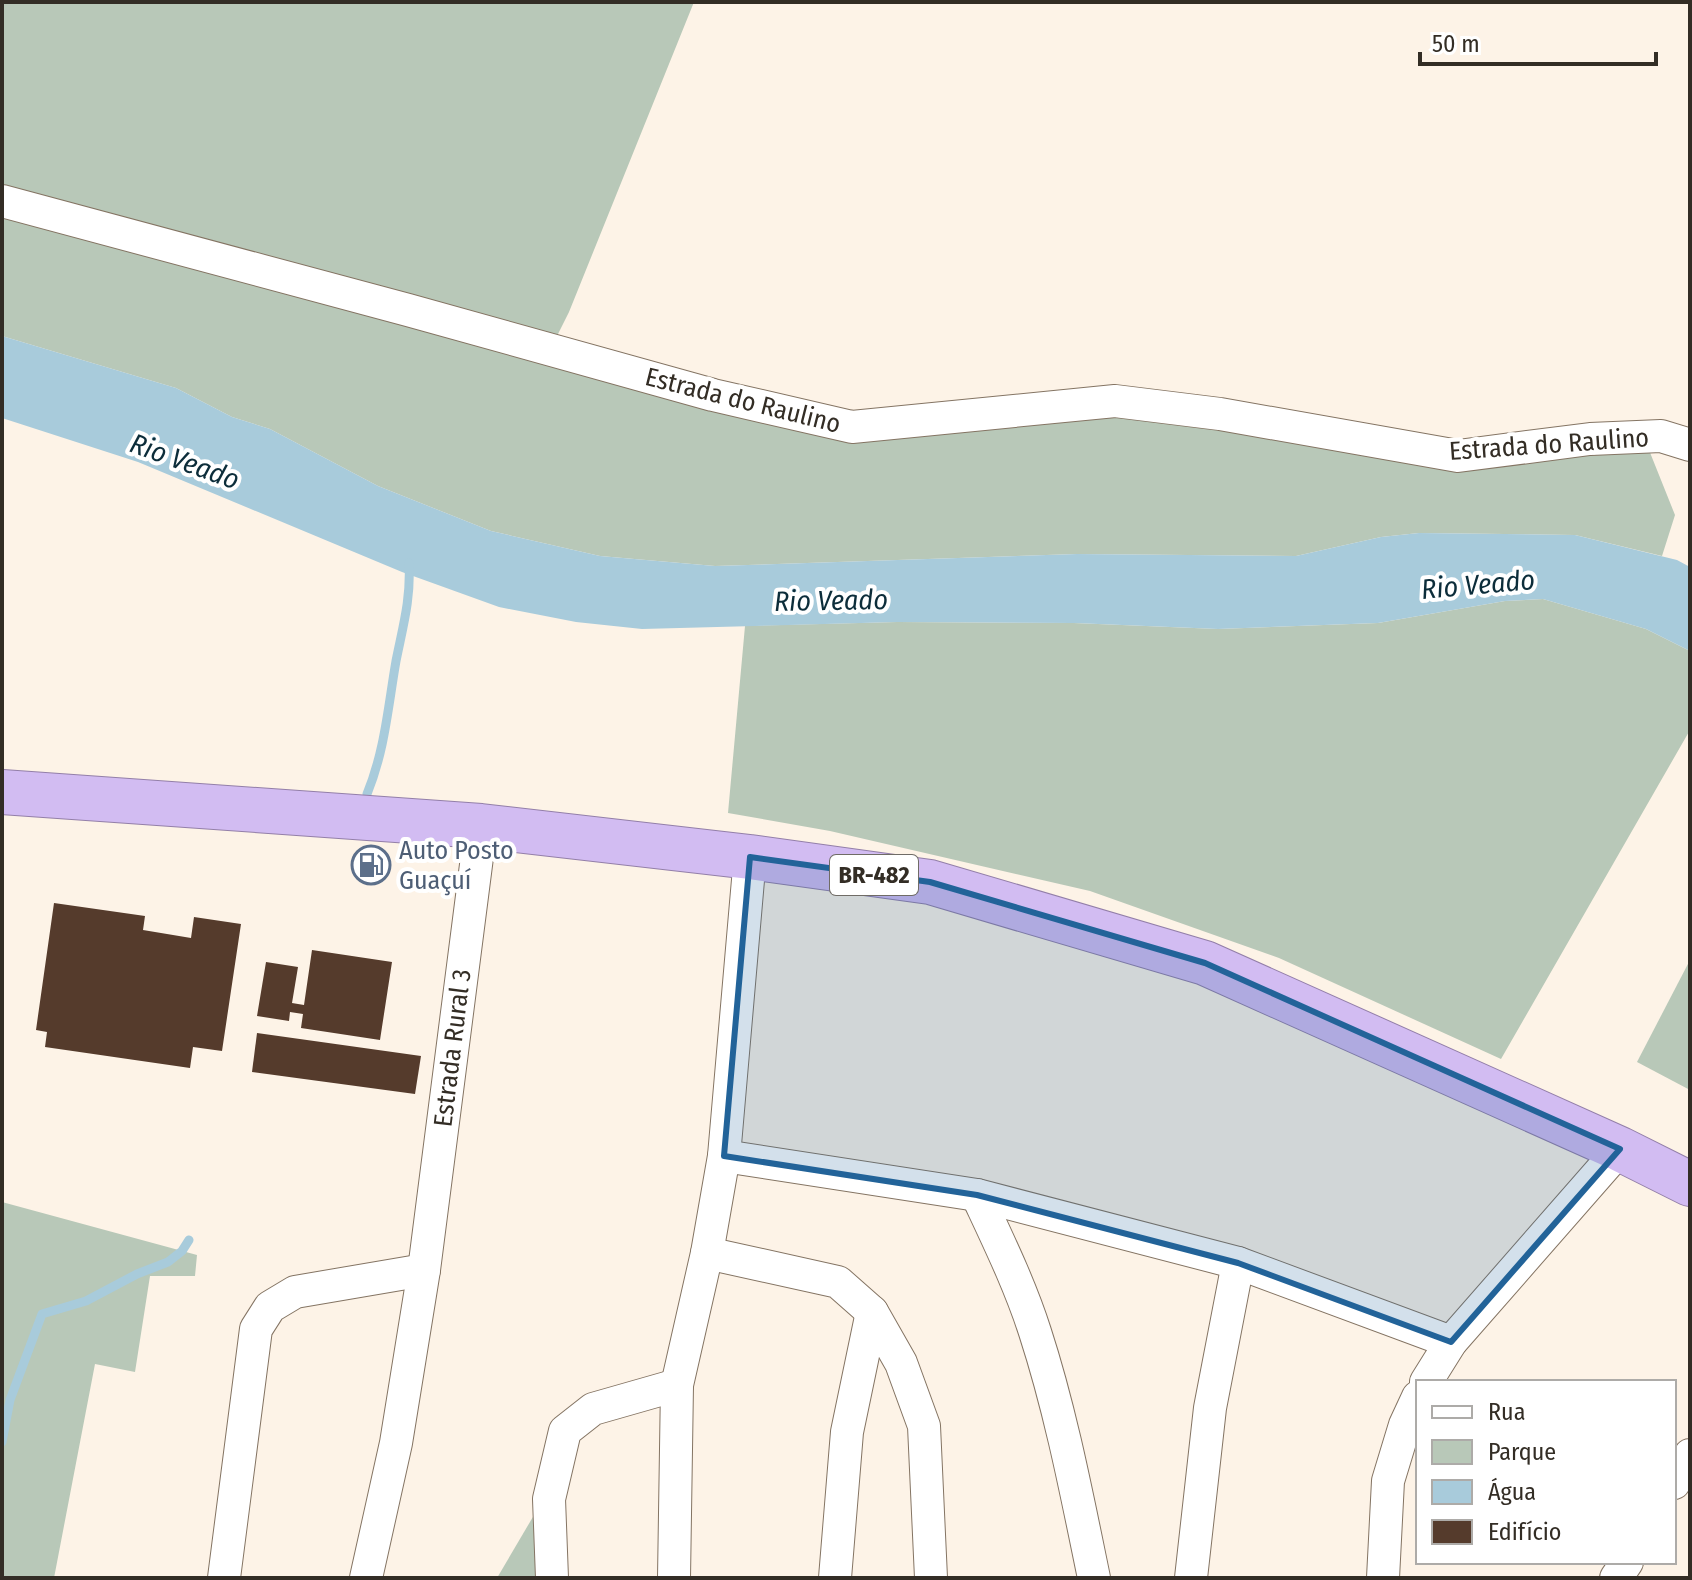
<svg xmlns="http://www.w3.org/2000/svg" width="1692" height="1580" viewBox="0 0 1692 1580" font-family="'Fira Sans Condensed',sans-serif">
<style>
.green{fill:#b8c8b8}
.water{fill:#a8cbdb}
.lines{fill:none;stroke-linecap:round;stroke-linejoin:round}
.stream{stroke:#a8cbdb;stroke-width:9}
.building{fill:#553b2c}
.minor-casing{stroke:#847463;stroke-width:34}
.trunk-casing{stroke:#937fa8;stroke-width:46}
.minor{stroke:#fff;stroke-width:32}
.trunk{stroke:#d2bcf2;stroke-width:44}
.marked{fill:#226399;fill-opacity:0.2;stroke:#226399;stroke-width:6;stroke-linejoin:round}
.labels{text-anchor:middle;stroke-width:8;stroke-linejoin:round;paint-order:stroke}
.shield{fill:#fff;stroke:#706c66;stroke-width:2}
.shield-label{font-size:24px;font-weight:bold;fill:#332d25}
.street-label{font-size:26px;fill:#332d25;stroke:#fff}
.service-label{font-size:26px;fill:#4e5e75;stroke:#fff;text-anchor:start}
.water-label{font-size:28px;font-style:italic;fill:#0c2d3a;stroke:#fff}
</style>
<rect width="100%" height="100%" fill="#fdf3e7"/>
<g class="green">
<polygon points="2,2 694,2 569,312 553,344 811,422 1150,416 1351,442 1647,445 1675,515 1662,556 1575,535 1419,533 1381,537 1296,556 1077,554 715,566 600,556 491,531 378,486 270,429 232,417 176,388 2,336"/>
<polygon points="1543,599 1646,629 1690,651 1690,730 1501,1059 1279,958 1090,891 830,831 728,813 745,626 897,622 1074,623 1218,629 1378,623 1505,601"/>
<polygon points="1690,960 1690,1090 1637,1062"/>
<polygon points="2,1202 197,1255 195,1276 150,1276 135,1372 95,1364 54,1578 2,1578"/>
<polygon points="537,1510 546,1578 497,1578"/>
</g>
<polygon class="water" points="2,336 176,388 232,417 270,429 378,486 491,531 600,556 715,566 1077,554 1296,556 1381,537 1419,533 1575,535 1677,560 1690,567 1690,651 1646,629 1543,599 1505,601 1378,623 1218,629 1074,623 897,622 642,629 576,622 499,607 402,572 138,462 2,418"/>
<g class="lines">
<g class="stream">
<path d="M367 794C385 750 388 707 396 661 403 626 411 599 409 563"/>
<polyline points="2,1442 10,1400 42,1314 86,1301 137,1274 168,1262 182,1251 189,1240"/>
</g>
</g>
<g class="building">
<polygon points="54,903 145,916 143,930 191,938 194,917 241,924 222,1051 193,1047 190,1068 45,1047 47,1032 36,1030"/>
<polygon points="312,950 392,962 380,1040 301,1028 303,1014 290,1012 289,1021 257,1016 266,962 298,967 292,1003 304,1005"/>
<polygon points="257,1033 421,1056 415,1094 252,1072"/>
</g>
<g class="lines">
<g class="minor-casing">
<g id="minor">
<polyline points="2,201 408,310 713,395 852,427 1115,401 1220,414 1458,456 1590,439 1661,436 1690,445"/>
<polyline points="724,1156 977,1195 1238,1263 1451,1342"/>
<path d="M977 1195C998 1240 1020 1285 1035 1332 1061 1412 1077 1496 1094 1578"/>
<polyline points="707,1253 838,1282 872,1312 901,1363 924,1426 931,1578"/>
<polyline points="1426,1382 1451,1342 1620,1149"/>
<polyline points="1674,1483 1690,1455"/>
<polyline points="224,1578 256,1329 270,1307 295,1292 424,1270"/>
<polyline points="366,1578 396,1443 424,1270 481,826"/>
<polyline points="552,1578 549,1499 565,1431 593,1409 677,1385"/>
<polyline points="674,1578 677,1385 707,1253 724,1156 750,857"/>
<polyline points="835,1578 847,1432 872,1312"/>
<polyline points="1191,1578 1210,1408 1238,1263"/>
<polyline points="1383,1578 1388,1481 1405,1425 1418,1397"/>
<polyline points="1616,1578 1627,1562"/>
</g>
</g>
<g class="trunk-casing">
<polyline id="trunk" points="2,792 481,826 750,857 930,882 1205,963 1620,1149 1690,1184"/>
</g>
<use href="#minor" class="minor"/>
<use href="#trunk" class="trunk"/>
</g>
<path class="marked" d="M750 857 930 882 1205 963 1620 1149 1451 1342 1238 1263 977 1195 724 1156Z"/>
<defs>
<g id="fuel-ring" transform="scale(2)"><circle r="9.5" fill="#fff" stroke="#5c6f8a" stroke-width="1.5"/><path d="M-5.5-6h7V0h2V4h1.3V-2.5L3-4.5l.8-.8L6-3V5H2.5V1h-1V6h-7ZM-4.2-4.7v3.2H.2V-4.7Z" fill="#5c6f8a"/></g>
</defs>
<g fill-rule="evenodd">
<use href="#fuel-ring" x="371" y="865"/>
</g>
<g class="labels">
<rect class="shield" x="830" y="855" width="88" height="40" rx="6"/>
<g class="shield-label">
<text x="874" y="883">BR-482</text>
</g>
<g class="street-label">
<text transform="translate(743 400) rotate(14)" y="9">Estrada do Raulino</text>
<text transform="translate(1549 444) rotate(-4)" y="9">Estrada do Raulino</text>
<text transform="translate(452 1048) rotate(-83)" y="9">Estrada Rural 3</text>
</g>
<g class="service-label">
<text x="399" y="859">Auto Posto<tspan x="399" dy="30">Guaçuí</tspan></text>
</g>
<g class="water-label">
<text transform="translate(185 461) rotate(20)" y="10">Rio Veado</text>
<text transform="translate(1478 584) rotate(-5)" y="10">Rio Veado</text>
<text transform="translate(831 600) rotate(-1)" y="10">Rio Veado</text>
</g>
</g>
<rect width="1692" height="1580" fill="none" stroke="#332d25" stroke-width="8"/>
<rect x="1416" y="1380" width="260" height="184" fill="#ffffff" stroke="#adaba8" stroke-width="2"/>
<rect x="1432" y="1406" width="40" height="12" fill="#ffffff" stroke="#adaba8" stroke-width="2"/>
<text x="1488" y="1420" font-size="24" fill="#332d25">Rua</text>
<rect x="1432" y="1440" width="40" height="24" fill="#b8c8b8" stroke="#adaba8" stroke-width="2"/>
<text x="1488" y="1460" font-size="24" fill="#332d25">Parque</text>
<rect x="1432" y="1480" width="40" height="24" fill="#a8cbdb" stroke="#adaba8" stroke-width="2"/>
<text x="1488" y="1500" font-size="24" fill="#332d25">Água</text>
<rect x="1432" y="1520" width="40" height="24" fill="#553b2c" stroke="#adaba8" stroke-width="2"/>
<text x="1488" y="1540" font-size="24" fill="#332d25">Edifício</text>
<path d="M1420 52v12h236v-12" fill="none" stroke="#332d25" stroke-width="4"/>
<text x="1432" y="52" font-size="24" fill="#332d25" stroke="#ffffff" stroke-width="6" paint-order="stroke">50 m</text>
</svg>
